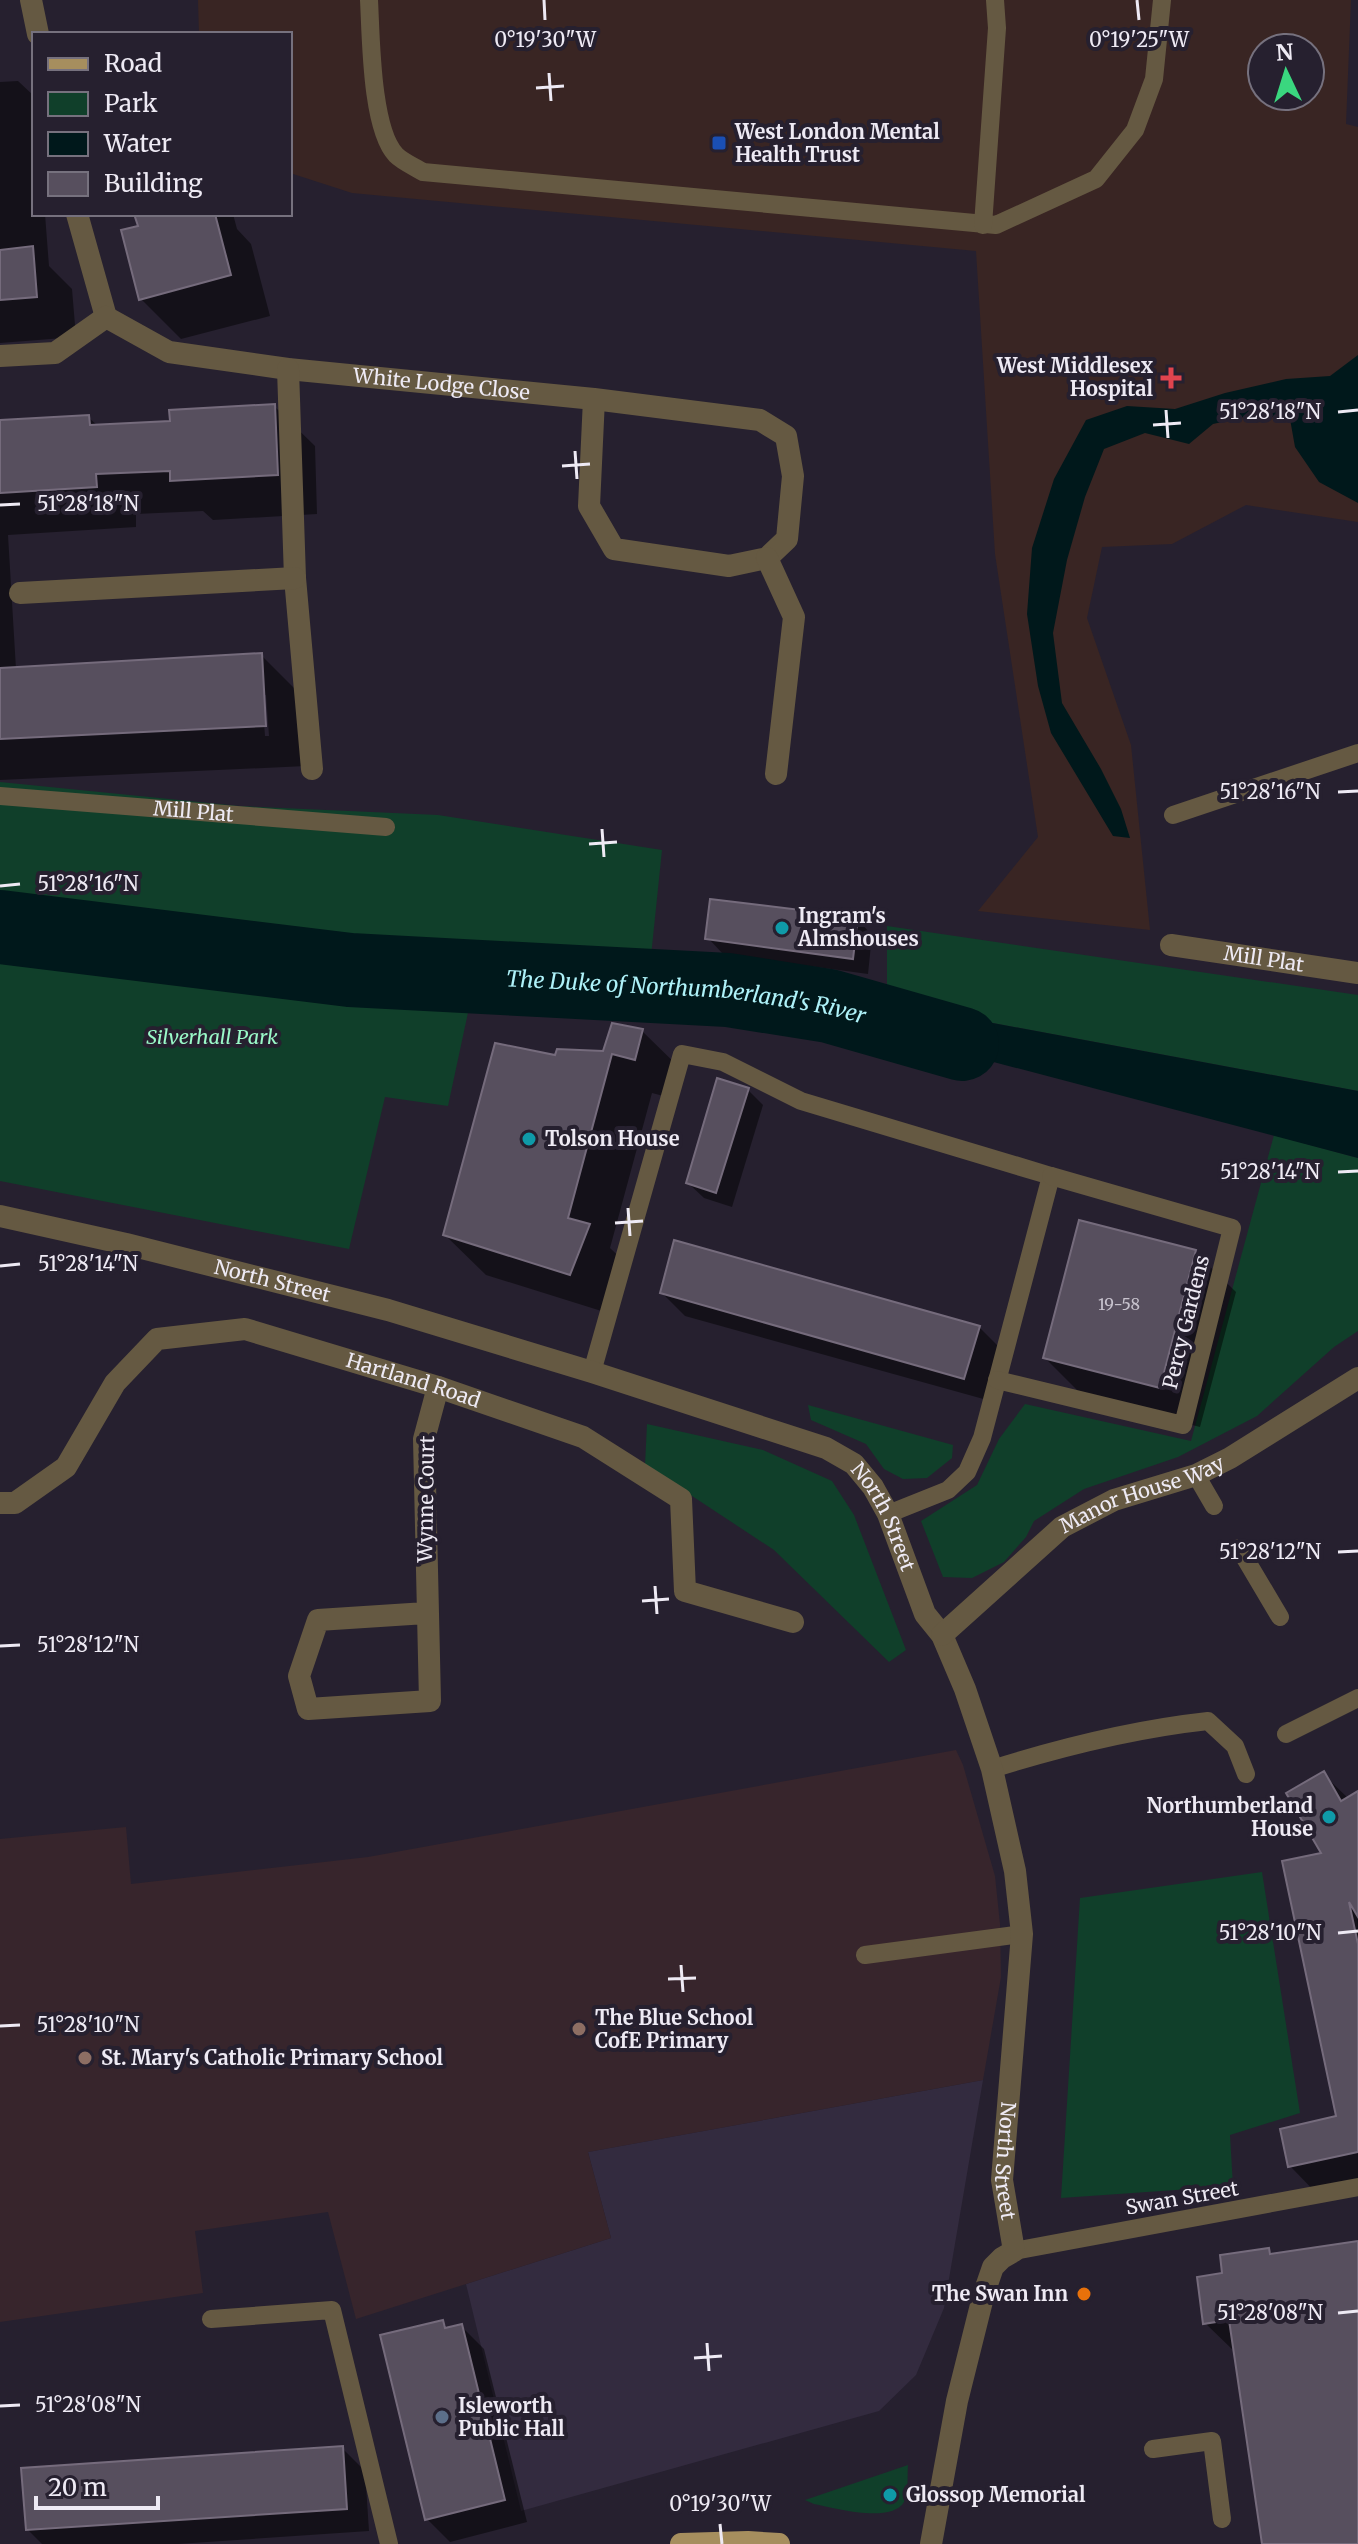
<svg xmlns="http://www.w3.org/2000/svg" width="1358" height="2544" viewBox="0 0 1358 2544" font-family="Merriweather,serif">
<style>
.built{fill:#332b3f}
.education{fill:#37252c}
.medical{fill:#392523;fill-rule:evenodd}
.green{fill:#103f2a}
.water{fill:#00181b}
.shadow{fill:#0007;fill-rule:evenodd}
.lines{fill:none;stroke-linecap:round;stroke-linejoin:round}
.river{stroke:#00181b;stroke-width:74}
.building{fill:#574f5e;stroke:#756b7c;stroke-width:2}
.service{stroke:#655942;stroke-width:18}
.minor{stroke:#655942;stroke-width:22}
.primary{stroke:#a68e5e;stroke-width:22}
.ticks{fill:none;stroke:#eeeaf4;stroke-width:3}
.transit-dot{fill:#1a4fb4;stroke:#26202f;stroke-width:3}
.health-dot{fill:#e0444e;stroke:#26202f;stroke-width:3}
.culture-dot{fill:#0f9aa8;stroke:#26202f;stroke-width:3}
.education-dot{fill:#8d6e63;stroke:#26202f;stroke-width:3}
.food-dot{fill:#e8710a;stroke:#26202f;stroke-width:3}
.service-dot{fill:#5c6f8a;stroke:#26202f;stroke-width:3}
.labels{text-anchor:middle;stroke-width:8;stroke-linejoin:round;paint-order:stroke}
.number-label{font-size:16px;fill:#c8c3ce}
.poi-label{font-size:20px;font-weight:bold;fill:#eeeaf4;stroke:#26202f;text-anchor:start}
.street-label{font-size:20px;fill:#eeeaf4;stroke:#26202f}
.park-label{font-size:20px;font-style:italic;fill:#9af9c8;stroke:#26202f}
.water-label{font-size:22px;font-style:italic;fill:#aef2f9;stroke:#26202f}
.ticks-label{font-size:20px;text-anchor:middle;fill:#eeeaf4;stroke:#26202f;stroke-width:8;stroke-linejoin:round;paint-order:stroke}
</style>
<rect width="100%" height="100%" fill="#26202f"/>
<polygon class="built" points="983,2080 944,2308 916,2375 879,2411 521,2511 466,2284 611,2238 588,2152"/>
<polygon class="education" points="956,1750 963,1765 995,1876 1000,1924 1001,1977 983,2080 588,2152 611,2238 356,2319 328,2212 195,2231 203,2293 0,2322 0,1839 126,1827 131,1884 368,1857"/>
<path class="medical" d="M198 0H1351L1346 124 1358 127V522L1246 505 1172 544 1102 547 1087 618 1131 745 1150 930 978 911 1038 837 995 554 976 251 352 193 290 173V34H199ZM1262 48H1310V96H1262Z"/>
<g class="green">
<polygon points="0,782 239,806 438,815 662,850 650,966 874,995 853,1042 709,1010 653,1019 469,1008 448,1106 385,1097 349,1249 0,1181"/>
<polygon points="887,926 1358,995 1358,1091 934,1012 887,1006"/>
<polygon points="1274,1135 1358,1158 1358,1331 1334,1347 1257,1416 1178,1457 1084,1489 1034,1521 1026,1537 1004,1562 972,1578 943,1577 921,1521 977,1485 999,1439 1025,1404 1191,1441"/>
<polygon points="808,1405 953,1445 952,1458 927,1478 903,1479 884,1469 866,1444 811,1420"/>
<polygon points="647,1424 763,1450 832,1481 854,1515 906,1650 889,1662 774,1550 645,1465"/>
<polygon points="1262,1872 1300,2113 1230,2135 1233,2186 1061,2198 1080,1898"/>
<path d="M908 2465C907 2475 909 2493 904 2502 891 2524 834 2508 814 2504L805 2500Z"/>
</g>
<g class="water">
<polygon points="1358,355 1358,503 1319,482 1295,447 1290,419 1253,415 1213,424 1189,444 1145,433 1104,449 1085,497 1067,560 1053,633 1062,703 1101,769 1121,809 1130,838 1113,836 1051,733 1038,686 1027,614 1032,548 1054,479 1086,420 1127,406 1175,409 1225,393 1286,379 1330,376"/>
<polygon points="868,1004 934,1012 1358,1091 1358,1158 861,1027"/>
</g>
<g class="shadow">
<polygon points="18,81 34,96 34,214 45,214 49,266 72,289 76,337 0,343 0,82"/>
<polygon points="136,214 233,214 237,229 251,244 270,316 181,339 141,299 140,228"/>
<path d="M274 406 315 446 317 514 213 520 203 511 136 514V527L8 535 16 669 261 655 302 696 306 766 0 780V422L88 417 98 426 172 423ZM262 695H266L269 736H265Z"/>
<polygon points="857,919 872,935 868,974 723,954 708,938"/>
<polygon points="642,1031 683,1071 675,1099 652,1093 610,1248 629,1266 611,1314 486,1275 445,1235 556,1057 605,1053"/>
<polygon points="748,1090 763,1105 732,1207 704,1198 688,1183"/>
<polygon points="1195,1252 1236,1292 1200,1427 1085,1398 1045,1358"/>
<polygon points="662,1293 979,1327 1002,1350 987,1400 685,1316"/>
<polygon points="1323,1774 1349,1799 1358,1794 1358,2190 1321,2198 1290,2166 1339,2118 1324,1854"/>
<polygon points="1358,2243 1358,2544 1264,2544 1236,2353 1205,2323 1225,2275 1269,2250 1274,2256"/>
<polygon points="442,2322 449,2329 461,2326 484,2349 527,2522 450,2542 427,2519"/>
<polygon points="342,2448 365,2471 369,2531 178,2544 42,2544 28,2530"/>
</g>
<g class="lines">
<path class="river" id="s1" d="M0 927 350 970 728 990 829 1006 962 1044"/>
</g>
<g class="building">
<polygon points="134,214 215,214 231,275 139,300 121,230 138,226"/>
<polygon points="33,246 37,297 0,300 0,250"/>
<polygon points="275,404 278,475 170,481 170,471 96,474 97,487 0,493 0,420 89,415 90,425 170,421 169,410"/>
<polygon points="262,653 266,726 0,739 0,668"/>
<polygon points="710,899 858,917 853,959 705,939"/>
<polygon points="612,1023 643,1029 635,1060 612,1054 568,1218 590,1224 570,1275 443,1235 495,1043 555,1055 557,1049 603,1051"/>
<polygon points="717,1078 749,1088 716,1193 686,1183"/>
<polygon points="1079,1220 1196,1250 1160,1388 1043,1358"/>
<polygon points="674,1240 980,1326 964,1379 660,1293"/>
<polygon points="1324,1771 1341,1801 1358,1791 1358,1917 1349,1902 1358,1944 1358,2152 1288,2167 1280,2129 1336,2116 1282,1861 1321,1853 1286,1793"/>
<polygon points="1358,2241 1358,2544 1262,2544 1229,2320 1203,2324 1197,2277 1222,2273 1220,2255 1269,2248 1270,2254"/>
<polygon points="443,2320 445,2328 462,2324 505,2500 425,2520 380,2335"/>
<polygon points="343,2446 347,2509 26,2530 21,2468"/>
</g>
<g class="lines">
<g class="service">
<path d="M369 0C371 36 371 129 396 155 403 162 415 167 423 172L996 225 1096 179 1135 130 1154 79 1162 0"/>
<polyline points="983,225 997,28 995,0"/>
<path id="s2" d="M0 796 386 827"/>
<polyline points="1173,815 1358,753"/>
<polyline points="592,1372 682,1054 723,1062 801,1101 1051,1176 982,1438 967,1472 948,1490 888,1514"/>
<polyline points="997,1380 1183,1425 1232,1228 1051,1176"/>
<polyline points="1196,1475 1214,1506"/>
<polyline points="1239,1548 1280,1617"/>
<polyline points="1286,1734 1358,1698"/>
<path d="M992 1769C1062 1747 1135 1729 1208 1721L1235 1746 1246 1774"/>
<polyline points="865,1955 1022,1934"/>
<polyline points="1014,2251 1358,2187"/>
<polyline points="211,2319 332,2310 389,2544"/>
<polyline points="1153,2449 1212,2441 1222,2519"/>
</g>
<g class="minor">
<polyline points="31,0 38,34"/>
<polyline points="77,214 106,317"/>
<path id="s3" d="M0 356 55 353 106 317 169 352 288 369 594 399 760 420 786 436 793 476 787 539 767 558 729 566 614 549 589 506 594 399"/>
<polyline points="288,369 295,578 312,769"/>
<polyline points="767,558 794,617 776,774"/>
<polyline points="20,593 295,578"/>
<path id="s4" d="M1171 945 1358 973"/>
<path id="s5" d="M0 1216 126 1244 388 1310 592 1372 826 1448 854 1464 873 1487 888 1514 925 1614 942 1635 965 1689 992 1769 1015 1871 1022 1934 1002 2180 1014 2251 1002 2258 993 2267 984 2293 957 2401 931 2544"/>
<path id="s6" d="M0 1503H15L66 1467 115 1383 157 1339 245 1329 438 1387 583 1437 681 1499 685 1591 793 1622"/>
<polyline points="426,1613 318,1620 299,1676 308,1709 430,1701 424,1439 438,1387"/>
<path id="s7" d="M942 1635 1062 1527 1114 1500 1196 1475 1230 1458 1358 1378"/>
</g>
<polyline class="primary" points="681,2544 748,2542 779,2544"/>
</g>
<path class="ticks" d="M544 0 545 20M1137 0 1139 20M549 73 551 101M536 88 564 86M1166 410 1168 438M1338 412 1358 410M1153 425 1181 423M575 451 577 479M562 466 590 464M0 505 20 504M1338 792 1358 791M602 829 604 857M589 844 617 842M0 886 20 884M1338 1172 1358 1171M628 1208 630 1236M615 1223 643 1221M0 1266 20 1264M1338 1552 1358 1551M655 1586 657 1614M642 1601 669 1599M0 1646 20 1645M1338 1933 1358 1931M681 1965 683 1992M668 1979 696 1978M0 2026 20 2025M1338 2313 1358 2311M707 2343 709 2371M694 2358 722 2356M0 2406 20 2405M720 2524 722 2544"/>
<rect class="transit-dot" x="711" y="135" width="16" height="16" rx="4"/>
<path class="health-dot" d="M1167 366h8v8h8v8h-8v8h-8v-8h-8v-8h8z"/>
<g class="culture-dot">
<circle cx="782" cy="928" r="8"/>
<circle cx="529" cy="1139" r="8"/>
<circle cx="1329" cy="1817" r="8"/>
<circle cx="890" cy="2495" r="8"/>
</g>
<g class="education-dot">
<circle cx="579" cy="2029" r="8"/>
<circle cx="85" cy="2058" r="8"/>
</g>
<circle class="food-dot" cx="1084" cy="2294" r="8"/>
<circle class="service-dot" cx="442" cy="2417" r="8"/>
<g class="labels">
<g class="number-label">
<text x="1119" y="1310">19-58</text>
</g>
<g class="poi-label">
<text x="735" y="139">West London Mental<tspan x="735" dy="23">Health Trust</tspan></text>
<text x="1153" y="373" text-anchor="end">West Middlesex<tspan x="1153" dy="23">Hospital</tspan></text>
<text x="798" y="923">Ingram's<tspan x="798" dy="23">Almshouses</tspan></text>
<text x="545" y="1146">Tolson House</text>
<text x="1313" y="1813" text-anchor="end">Northumberland<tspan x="1313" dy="23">House</tspan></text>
<text x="595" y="2025">The Blue School<tspan x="595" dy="23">CofE Primary</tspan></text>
<text x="101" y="2065">St. Mary's Catholic Primary School</text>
<text x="1068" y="2301" text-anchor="end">The Swan Inn</text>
<text x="458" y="2413">Isleworth<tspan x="458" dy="23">Public Hall</tspan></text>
<text x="906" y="2502">Glossop Memorial</text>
</g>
<g class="street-label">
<text dy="7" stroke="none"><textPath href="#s3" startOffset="464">White Lodge Close</textPath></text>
<text dy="7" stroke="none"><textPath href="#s2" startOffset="194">Mill Plat</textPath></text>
<text dy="7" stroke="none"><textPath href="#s4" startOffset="94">Mill Plat</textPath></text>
<text dy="7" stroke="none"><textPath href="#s5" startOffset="280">North Street</textPath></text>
<text transform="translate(1186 1322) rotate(-76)" y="7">Percy Gardens</text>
<text dy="7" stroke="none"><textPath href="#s6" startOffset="500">Hartland Road</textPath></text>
<text dy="7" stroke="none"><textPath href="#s7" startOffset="248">Manor House Way</textPath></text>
<text transform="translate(426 1499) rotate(-89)" y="7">Wynne Court</text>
<text dy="7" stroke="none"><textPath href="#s5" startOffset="952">North Street</textPath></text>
<text dy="7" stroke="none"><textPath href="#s5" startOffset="1624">North Street</textPath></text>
<text transform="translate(1182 2198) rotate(-10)" y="7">Swan Street</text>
</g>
<g class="park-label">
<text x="212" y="1044">Silverhall Park</text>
</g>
<g class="water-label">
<text dy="8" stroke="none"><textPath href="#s1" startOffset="690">The Duke of Northumberland's River</textPath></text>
</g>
</g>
<g class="ticks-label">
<text x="545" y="47">0°19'30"W</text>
<text x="1139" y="47">0°19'25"W</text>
<text x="1270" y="419">51°28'18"N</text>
<text x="88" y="511">51°28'18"N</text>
<text x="1270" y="799">51°28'16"N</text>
<text x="88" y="891">51°28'16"N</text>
<text x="1270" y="1179">51°28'14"N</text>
<text x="88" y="1271">51°28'14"N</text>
<text x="1270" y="1559">51°28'12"N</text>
<text x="88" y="1652">51°28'12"N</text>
<text x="1270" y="1940">51°28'10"N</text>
<text x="88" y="2032">51°28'10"N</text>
<text x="1270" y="2320">51°28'08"N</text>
<text x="88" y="2412">51°28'08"N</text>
<text x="720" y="2511">0°19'30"W</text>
</g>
<rect x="32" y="32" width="260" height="184" fill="#26202f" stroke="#76717e" stroke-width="2"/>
<rect x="48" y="58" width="40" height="12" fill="#a68e5e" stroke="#76717e" stroke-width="2"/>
<text x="104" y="72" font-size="24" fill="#eeeaf4">Road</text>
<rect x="48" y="92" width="40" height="24" fill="#103f2a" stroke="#76717e" stroke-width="2"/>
<text x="104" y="112" font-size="24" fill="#eeeaf4">Park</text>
<rect x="48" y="132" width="40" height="24" fill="#00181b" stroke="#76717e" stroke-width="2"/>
<text x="104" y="152" font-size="24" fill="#eeeaf4">Water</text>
<rect x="48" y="172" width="40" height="24" fill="#574f5e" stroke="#76717e" stroke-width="2"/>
<text x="104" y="192" font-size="24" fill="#eeeaf4">Building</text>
<g transform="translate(1286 72) rotate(356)"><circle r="38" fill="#26202f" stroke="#76717e" stroke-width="2"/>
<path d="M0-6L14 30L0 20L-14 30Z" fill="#3ad77f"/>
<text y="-12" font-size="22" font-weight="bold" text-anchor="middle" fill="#eeeaf4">N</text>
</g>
<path d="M36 2496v12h122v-12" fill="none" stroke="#eeeaf4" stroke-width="4"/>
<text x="48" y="2496" font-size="24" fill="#eeeaf4" stroke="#26202f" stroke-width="6" paint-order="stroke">20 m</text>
</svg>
